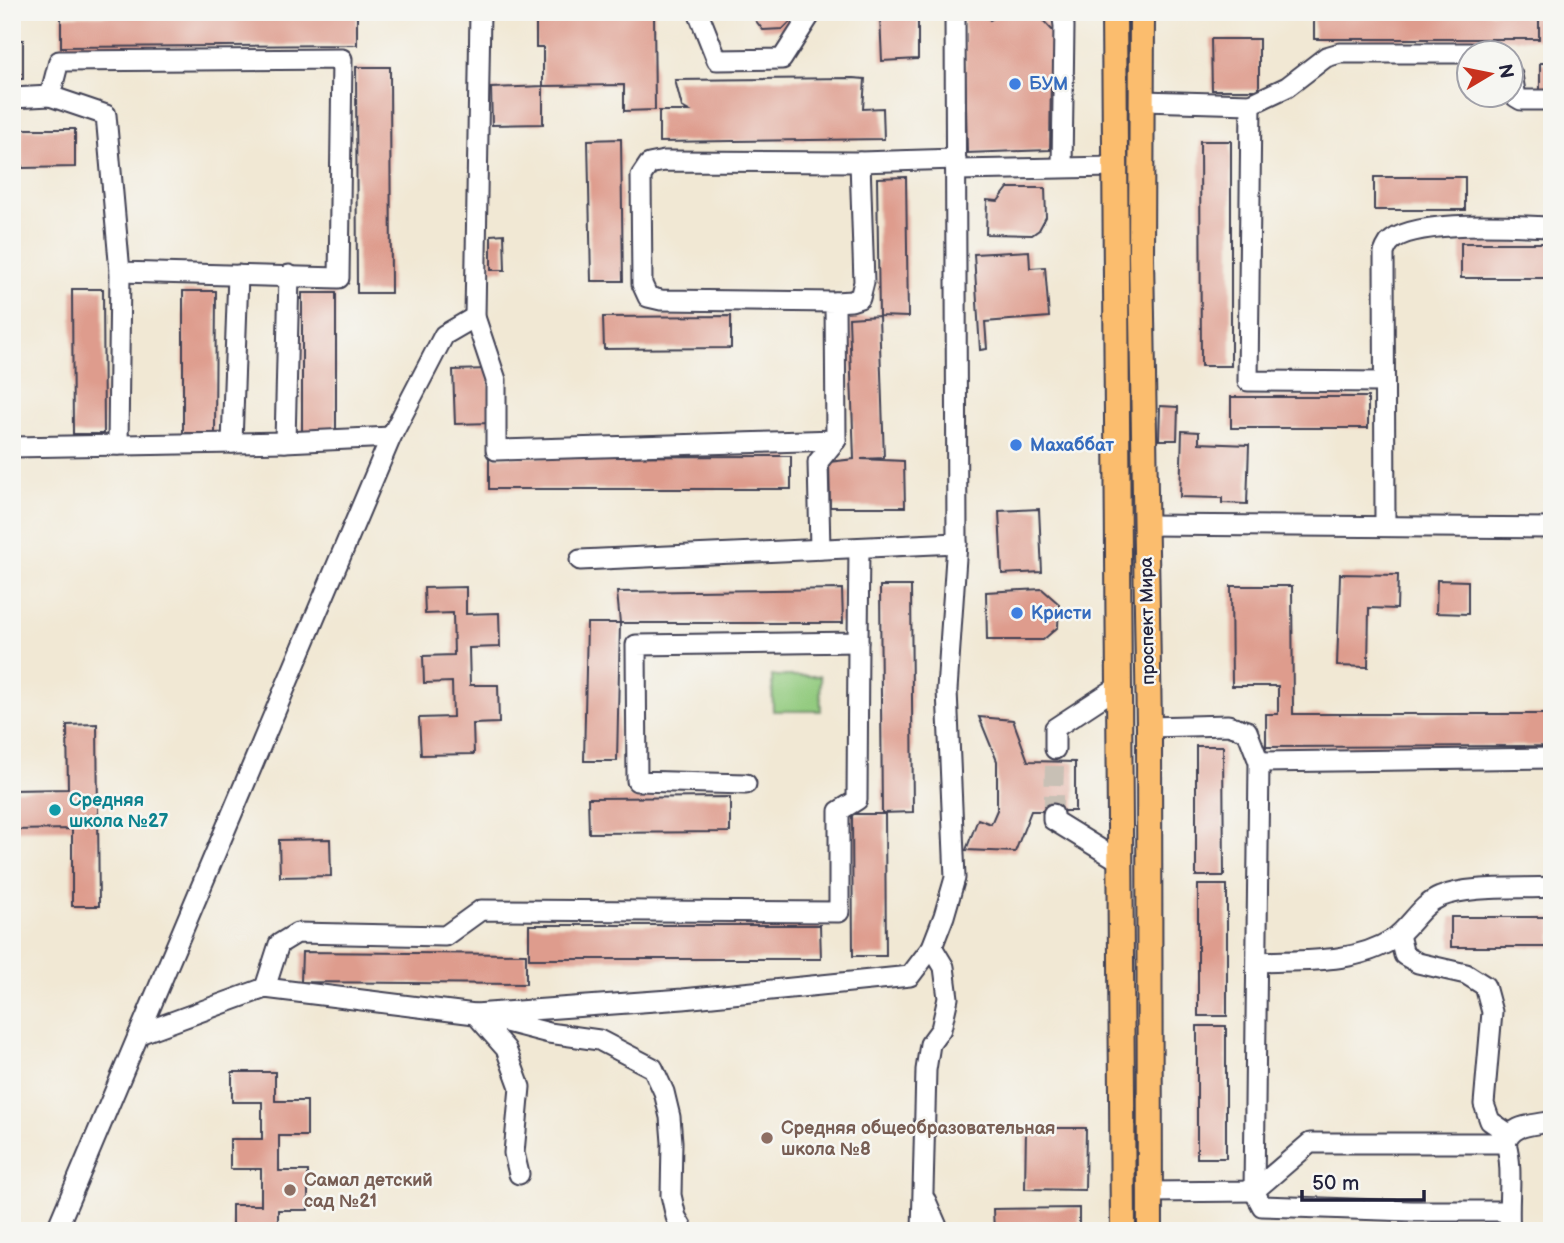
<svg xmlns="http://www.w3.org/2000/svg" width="1564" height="1243" viewBox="0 0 1564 1243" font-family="'Balsamiq Sans',sans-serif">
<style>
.green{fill:#92ca7e;stroke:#5a765c;stroke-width:2}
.building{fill:#de9c8d}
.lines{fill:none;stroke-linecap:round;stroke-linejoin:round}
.minor-tunnel{stroke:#c8c0b5;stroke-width:19;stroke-dasharray:19 10;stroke-linecap:butt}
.minor-casing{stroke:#414052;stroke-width:23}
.major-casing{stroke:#414052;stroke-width:28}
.minor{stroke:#fff;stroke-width:19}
.major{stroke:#fbbd6e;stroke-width:24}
.shop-dot{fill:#3f7fe0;stroke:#f6f6f2;stroke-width:2.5}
.culture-dot{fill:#0f9aa8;stroke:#f6f6f2;stroke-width:2.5}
.education-dot{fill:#8d6e63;stroke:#f6f6f2;stroke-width:2.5}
.labels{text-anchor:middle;stroke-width:5;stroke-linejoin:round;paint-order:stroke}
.shop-label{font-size:18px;font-weight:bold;fill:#366cbe;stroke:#f6f6f2;text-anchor:start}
.street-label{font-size:18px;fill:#22223b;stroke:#f6f6f2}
.culture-label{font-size:18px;font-weight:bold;fill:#0d838f;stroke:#f6f6f2;text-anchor:start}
.education-label{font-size:18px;font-weight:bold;fill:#785e54;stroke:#f6f6f2;text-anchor:start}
</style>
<rect width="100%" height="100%" fill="#f6f6f2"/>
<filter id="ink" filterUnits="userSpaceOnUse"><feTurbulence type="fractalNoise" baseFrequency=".0143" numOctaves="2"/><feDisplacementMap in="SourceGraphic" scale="14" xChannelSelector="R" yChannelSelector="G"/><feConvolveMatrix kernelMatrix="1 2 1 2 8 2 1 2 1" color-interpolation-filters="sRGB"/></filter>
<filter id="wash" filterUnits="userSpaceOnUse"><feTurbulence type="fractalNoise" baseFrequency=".00686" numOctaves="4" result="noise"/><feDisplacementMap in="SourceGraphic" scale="28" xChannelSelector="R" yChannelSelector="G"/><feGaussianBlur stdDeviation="1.57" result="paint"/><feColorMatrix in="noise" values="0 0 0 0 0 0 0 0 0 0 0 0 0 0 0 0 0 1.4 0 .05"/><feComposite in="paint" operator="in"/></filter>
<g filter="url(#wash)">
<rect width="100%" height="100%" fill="#f1e8d4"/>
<polygon class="green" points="772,676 820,676 821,711 773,711"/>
<g id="blocks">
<g class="building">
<polygon points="536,12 654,12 655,110 624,111 624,85 543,86 543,124 492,125 491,88 543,86 543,47 536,47"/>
<polygon points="749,12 800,12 783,29 763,30"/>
<polygon points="885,12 913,12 918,17 918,59 882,61 880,16"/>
<polygon points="964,12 982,12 990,20 1005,12 1031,13 1040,17 1054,32 1058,42 1055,71 1051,77 1050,150 967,153"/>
<rect x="1314" y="12" width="225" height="27"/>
<polygon points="357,13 357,45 61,47 61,16"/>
<polygon points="1211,39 1259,39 1259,90 1212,90"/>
<rect x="12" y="40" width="11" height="39"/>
<rect x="1540" y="63" width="12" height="30"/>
<polygon points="356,67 390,67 391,293 357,293"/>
<polygon points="853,78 865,79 863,109 883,108 884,139 659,142 659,111 689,111 682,107 675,80"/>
<polygon points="22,129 75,129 75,167 22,168"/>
<polygon points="621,139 623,281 591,281 588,140"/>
<polygon points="1200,141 1231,141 1231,366 1201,366"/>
<polygon points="906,177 908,317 879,316 877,178"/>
<rect x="1374" y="177" width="91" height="33"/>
<polygon points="1008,188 1045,188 1046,217 1039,230 1032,235 986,234 987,200 998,201"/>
<polygon points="504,234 505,270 491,270 491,235"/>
<rect x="1461" y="243" width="91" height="35"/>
<polygon points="1029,251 1030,268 1045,267 1049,317 985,322 987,349 980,350 974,254"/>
<polygon points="72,289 103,289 104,434 73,434"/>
<polygon points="183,291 216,291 215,433 183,433"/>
<rect x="302" y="293" width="34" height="141"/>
<polygon points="731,316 731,348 604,349 603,317"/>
<polygon points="879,316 884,458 861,459 904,461 905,507 830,507 829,462 854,459 849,318"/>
<polygon points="489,369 491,423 455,424 453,370"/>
<rect x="1231" y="397" width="137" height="31"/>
<polygon points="1160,406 1178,407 1177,440 1159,440"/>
<polygon points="1182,431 1199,432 1199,443 1249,445 1247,504 1222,503 1222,498 1180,497"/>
<polygon points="791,456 791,489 489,489 489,457"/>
<polygon points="1039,509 1042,572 1002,574 999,511"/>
<polygon points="1340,574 1398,575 1397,609 1369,608 1368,667 1337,666"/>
<polygon points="1437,580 1468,581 1468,614 1436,613"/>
<polygon points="880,586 911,586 913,812 882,813"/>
<polygon points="1231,586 1292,586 1293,714 1552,714 1552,746 1266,747 1266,714 1278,714 1278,686 1232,686"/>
<polygon points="466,587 466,614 499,613 500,647 469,648 470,685 498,685 499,723 473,724 474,754 421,755 419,718 453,717 452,682 424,683 423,656 454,655 453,613 425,614 424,588"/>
<polygon points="842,589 843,623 620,623 617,592"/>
<polygon points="1042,589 1059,604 1058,627 1043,640 987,640 986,592"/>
<polygon points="587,623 620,623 617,761 584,761"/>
<polygon points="979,717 1013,720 1028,761 1075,762 1075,811 1031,811 1015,852 966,850 978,819 991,824 997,810 997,761"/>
<polygon points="97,724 99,906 72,906 72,829 12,830 12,790 68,789 67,725"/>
<polygon points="1196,746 1223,746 1224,876 1196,876"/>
<polygon points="730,797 730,832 589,833 588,798"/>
<polygon points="852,814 885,814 886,956 853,956"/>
<polygon points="330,839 331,876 280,877 279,840"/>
<rect x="1198" y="885" width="29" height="131"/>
<rect x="1451" y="917" width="101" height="30"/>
<polygon points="529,925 820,925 821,959 529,959"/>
<polygon points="302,952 526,954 526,984 301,982"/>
<rect x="1197" y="1026" width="29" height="132"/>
<polygon points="232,1072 275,1072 275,1101 307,1101 307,1136 279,1136 279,1171 308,1171 308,1210 278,1210 278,1231 232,1231 232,1205 261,1205 261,1169 230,1169 230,1139 262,1139 262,1102 232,1102"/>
<polygon points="1026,1128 1086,1128 1085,1190 1025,1189"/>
<polygon points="1079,1208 1079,1231 994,1231 993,1209"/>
</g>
</g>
</g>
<g filter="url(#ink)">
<use href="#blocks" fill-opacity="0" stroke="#414052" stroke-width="2"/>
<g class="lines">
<polyline class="minor-tunnel" points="1053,814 1055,749"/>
<g class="minor-casing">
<g id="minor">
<polyline points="480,12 475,317 496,380 496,450 836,440"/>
<polyline points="698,12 717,60 782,59 812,12"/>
<polyline points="1062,12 1064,26 1062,167"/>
<polyline points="1482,52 1493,52"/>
<polygon points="342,59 339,278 120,272 106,115 50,96 59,61"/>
<polyline points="1512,75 1516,97 1521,100 1552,100"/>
<polyline points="12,98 50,96"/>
<polyline points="1142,101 1251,104 1248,381 1384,382"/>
<polyline points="1251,104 1287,87 1326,57 1340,53 1470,53"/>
<polyline points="956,170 1114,167"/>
<polyline points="835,302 851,301 860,298 864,282 860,162"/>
<polyline points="285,442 289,275"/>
<polyline points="232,443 238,275"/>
<polyline points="118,445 120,272"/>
<polyline points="12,447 285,442 391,437"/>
<polyline points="1145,525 1552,528"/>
<path d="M1385 525 1384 253C1385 250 1387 246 1389 243 1412 218 1518 226 1552 227"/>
<polyline points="820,549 818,462 836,440 835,302 661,300 648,297 642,284 641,176 649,164 664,161 860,162 956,159"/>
<polyline points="580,560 957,543"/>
<polyline points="1149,727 1228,725 1247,731 1259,762 1254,1191 1150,1192"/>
<polyline points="1055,749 1055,728 1119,686"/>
<polyline points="1259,762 1552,758"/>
<polyline points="746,784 637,781 636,645 858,642 859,548"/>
<polyline points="1053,814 1053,820 1121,862"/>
<polyline points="1399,935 1404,955 1418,963 1466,974 1485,986 1492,1012 1484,1104 1490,1121 1509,1134"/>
<path d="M1258 962C1302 960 1355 964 1393 939 1411 927 1420 905 1440 897 1468 885 1521 889 1552 887"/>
<polyline points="265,988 279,944 297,933 445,936 481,910 839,912 839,811 857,800 858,642"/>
<polyline points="139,1034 391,437 444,335 475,317"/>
<path d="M1506 1143C1512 1123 1534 1126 1552 1121"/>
<polyline points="519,1174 514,1153 520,1087 506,1049 475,1014 549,1033 599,1040 653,1068 664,1092 670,1117 672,1142 671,1195 676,1217 684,1231"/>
<polyline points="926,1201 939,1231"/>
<path d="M1508 1211H1412L1262 1206 1254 1191 1310 1143H1506C1514 1171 1507 1201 1510 1231"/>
<polyline points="56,1231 139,1034 265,988 475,1014 683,999 910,976 932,947 944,916 955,878 947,690 957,543 955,12"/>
<polyline points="922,1231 926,1070 930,1044 941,1029 948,998 944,967 932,947"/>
</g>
</g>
<g class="major-casing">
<g id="major">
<polyline points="1114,12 1123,1231"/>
<polyline points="1142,12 1141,257 1149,727 1150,1231"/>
</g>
</g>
<use href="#minor" class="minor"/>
<use href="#major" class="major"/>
</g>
</g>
<g class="shop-dot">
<circle cx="1015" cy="84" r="7"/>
<circle cx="1016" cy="445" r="7"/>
<circle cx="1017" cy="613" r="7"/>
</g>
<circle class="culture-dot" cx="55" cy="810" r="7"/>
<g class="education-dot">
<circle cx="767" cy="1138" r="7"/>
<circle cx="290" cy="1190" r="7"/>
</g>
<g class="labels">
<g class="shop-label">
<text x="1029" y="90">БУМ</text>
<text x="1030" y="451">Махаббат</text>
<text x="1031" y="619">Кристи</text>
</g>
<g class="street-label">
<text transform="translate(1147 621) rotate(-91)" y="6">проспект Мира</text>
</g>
<g class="culture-label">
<text x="69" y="806">Средняя<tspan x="69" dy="21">школа №27</tspan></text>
</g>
<g class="education-label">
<text x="781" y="1134">Средняя общеобразовательная<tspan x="781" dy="21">школа №8</tspan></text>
<text x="304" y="1186">Самал детский<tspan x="304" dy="21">сад №21</tspan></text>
</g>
</g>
<rect width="1564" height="1243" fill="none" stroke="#f6f6f2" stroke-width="42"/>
<g transform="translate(1490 74) rotate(80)"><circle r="33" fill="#f6f6f2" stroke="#a1a1a9" stroke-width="2"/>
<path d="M0-5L12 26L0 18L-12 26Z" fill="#c8321e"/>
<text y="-10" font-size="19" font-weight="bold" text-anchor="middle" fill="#22223b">N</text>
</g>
<path d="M1302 1190v10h122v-10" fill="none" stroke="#22223b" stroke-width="3.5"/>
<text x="1312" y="1190" font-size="21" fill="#22223b" stroke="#f6f6f2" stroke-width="5" paint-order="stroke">50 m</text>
</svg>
